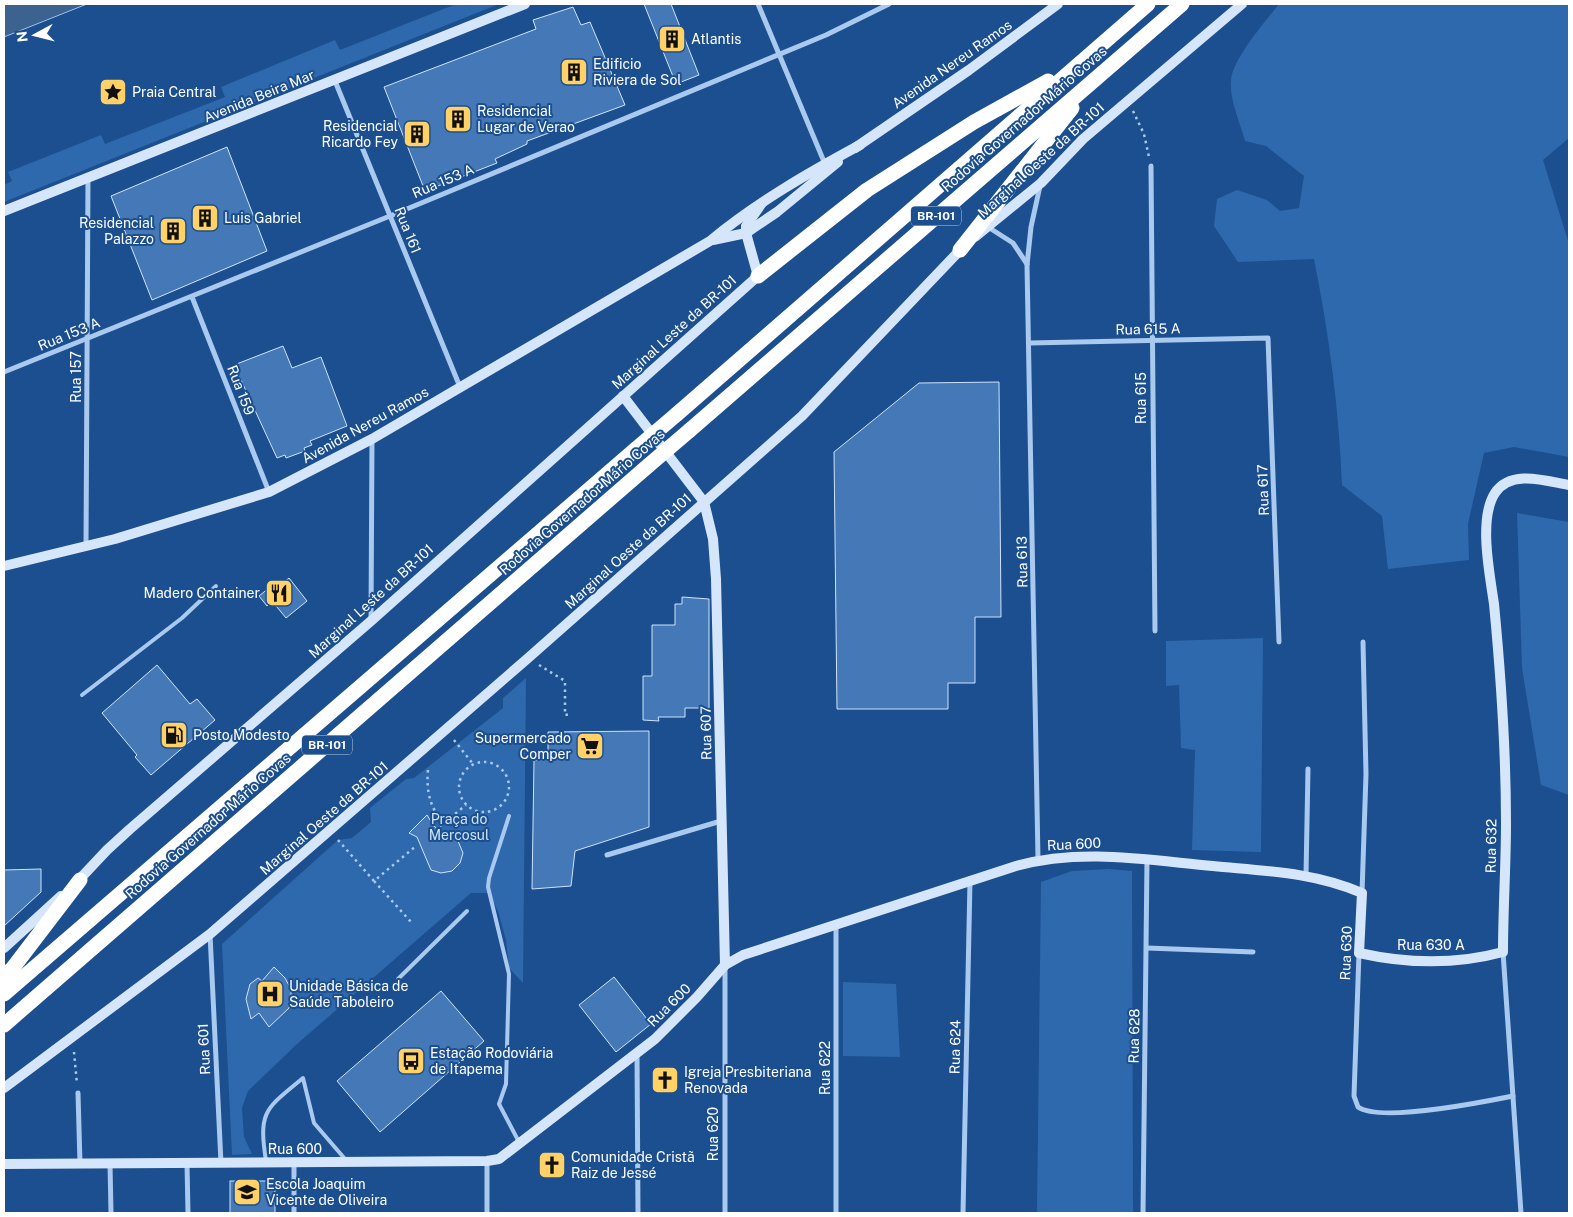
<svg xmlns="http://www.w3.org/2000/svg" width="1573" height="1217" viewBox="0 0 1573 1217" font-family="'Public Sans',sans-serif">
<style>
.green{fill:#2e69ad}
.water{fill:#3c6290;stroke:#9cc4f0}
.building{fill:#4478b7;stroke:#cfe3fa}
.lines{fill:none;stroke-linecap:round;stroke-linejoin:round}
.path{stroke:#a9c9ee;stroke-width:2.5;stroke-dasharray:2.5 4;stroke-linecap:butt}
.lane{stroke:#a9c9ee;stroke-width:4}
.street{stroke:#a9c9ee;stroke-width:5}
.secondary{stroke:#d6e6fa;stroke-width:10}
.highway{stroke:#fff;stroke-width:15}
.highway-bridge{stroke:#fff;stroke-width:15}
.labels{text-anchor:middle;stroke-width:4;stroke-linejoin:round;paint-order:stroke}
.shield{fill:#1b4f8f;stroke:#bbcadd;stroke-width:1}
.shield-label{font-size:12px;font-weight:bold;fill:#fff}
.poi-label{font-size:14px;fill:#fff;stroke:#1b4f8f;text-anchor:start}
.street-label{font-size:14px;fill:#fff;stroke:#1b4f8f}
.park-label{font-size:14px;fill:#cfe3fa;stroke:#1b4f8f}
</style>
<rect width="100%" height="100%" fill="#1b4f8f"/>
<g class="green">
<polygon points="456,4 499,4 4,202 4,185 12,181 8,172 101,135 105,144 225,97 221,87 335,40 340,50"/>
<path d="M1279 4H1569V138L1543 160 1569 244V457L1514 447 1484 453 1468 524 1469 560 1388 569 1382 516 1342 485C1339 409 1329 334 1314 259L1238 262 1214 226 1217 199 1237 190 1267 200 1280 211 1299 208 1304 176 1266 146 1245 141C1240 122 1229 99 1231 80 1233 58 1266 21 1279 4Z"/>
<polygon points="1517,513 1569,522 1569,795 1541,785 1522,668"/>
<polygon points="1263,638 1261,852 1192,850 1195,750 1181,748 1179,685 1166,686 1166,641"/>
<polygon points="526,678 523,983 509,968 506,940 498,911 489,893 471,893 297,1044 248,1091 242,1108 244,1137 252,1154 232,1155 222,944 338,840 352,838 371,822 370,808 406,779 414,778 503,708 503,698"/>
<polygon points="1109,869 1132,871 1133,1213 1037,1213 1041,882 1072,871"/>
<polygon points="843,982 896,984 900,1057 843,1056"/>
</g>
<polygon class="water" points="4,4 87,4 4,37"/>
<g class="building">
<polygon points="644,4 671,4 699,75 676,84"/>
<polygon points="573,7 581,25 590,22 625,105 527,141 527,144 495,159 497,163 425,191 384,87 536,29 533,20"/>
<polygon points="227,147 267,251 152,300 111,196"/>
<polygon points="283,346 292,368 321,357 347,426 310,441 312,445 304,448 305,451 286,458 285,455 277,458 234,365"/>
<polygon points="999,382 1001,617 975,617 975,683 948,683 948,709 837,709 834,452 919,383"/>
<polygon points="289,578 307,601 286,618 272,601 267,606 259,596 275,583 278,587"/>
<polygon points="682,597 709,599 709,708 685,708 685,717 658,717 659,721 643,720 643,676 652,676 652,625 675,625 675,604 682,604"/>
<polygon points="157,665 190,704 197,699 215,720 151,775 135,757 137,755 102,713"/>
<polygon points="649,731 649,827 575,851 571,886 532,889 534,760 548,760 548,732"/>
<polygon points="427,815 434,826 442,833 452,835 458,841 463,853 460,863 452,871 441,873 431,870 417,837 409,833"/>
<polygon points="41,869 41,892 4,926 4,870"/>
<polygon points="274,967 285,978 291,989 291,998 289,1008 269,1027 259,1013 251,1019 246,999 250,984 258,978 262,981"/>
<polygon points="614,977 651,1024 616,1052 579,1005"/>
<polygon points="441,991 484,1041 380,1132 337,1081"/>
<rect x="230" y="1181" width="45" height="32"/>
</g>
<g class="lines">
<g class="path">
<polyline points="1133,111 1144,134 1149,157"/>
<polyline points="539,665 565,681 565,715 571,714"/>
<polyline points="454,740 473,764"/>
<circle cx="484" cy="787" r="25"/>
<path d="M428 770C426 791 430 807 443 823"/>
<polyline points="440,826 466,805"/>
<polyline points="338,840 374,881 416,846"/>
<polyline points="374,881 411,922"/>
<polyline points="74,1052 77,1084"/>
</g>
<g class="lane">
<polyline points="82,695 182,618 216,586"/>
<polyline points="509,816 489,878 488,887 509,974 506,1084 499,1104 519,1142"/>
<polyline points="398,979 467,911"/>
<path d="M266 1161C258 1110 266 1109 303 1078L314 1123 345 1159"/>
</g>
<g class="street">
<polyline points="758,4 825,164"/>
<polyline points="335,81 460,387"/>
<polyline points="1151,166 1155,631"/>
<polyline points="988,227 1013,243 1027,264"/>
<polyline points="192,297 269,492"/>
<polyline points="1029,343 1268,338 1279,642"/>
<polyline points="4,372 390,216 826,35 889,4"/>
<polyline points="86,546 88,178"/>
<polyline points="371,620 372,439"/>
<polyline points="607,855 721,821"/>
<polyline points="1038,859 1027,265 1031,227 1040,186"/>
<polyline points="1306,875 1308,769"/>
<polyline points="1362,893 1366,774 1363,642"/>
<polyline points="836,924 836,1213"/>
<polyline points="210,934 221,1163"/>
<polyline points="1147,948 1253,952"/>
<polyline points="1503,952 1521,1213"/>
<path d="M1359 953 1354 1096 1358 1107C1381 1123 1483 1102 1513 1096"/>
<polyline points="637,1053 638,1213"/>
<polyline points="78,1093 80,1164"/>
<polyline points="187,1163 188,1213"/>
<polyline points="110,1164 111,1213"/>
<polyline points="294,1213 294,1163"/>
<polyline points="487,1213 487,1161"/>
<polyline points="725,1213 725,968"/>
<polyline points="963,1213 970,881"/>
<polyline points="1143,1213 1147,860"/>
</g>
<g class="secondary">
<polyline points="855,148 969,70 1058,4"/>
<polyline points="4,211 525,4"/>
<polyline points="975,237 1041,183 1083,139 1242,4"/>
<polyline points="713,240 746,233 777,212 838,162"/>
<polyline points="623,396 704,502 713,539 716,579 725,965"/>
<path d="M4 566 115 539 269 492 372 439 710 241C756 203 808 173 860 145"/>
<polyline points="76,883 107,850 130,829 371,621 758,276 746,233 746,226 762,203"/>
<polyline points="4,948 61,896"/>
<polyline points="4,1088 210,934 527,659 802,416 964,246"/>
<path d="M4 1164 487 1161 499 1159 655 1039 697 997 725 965 743 955 1016 866C1081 848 1147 860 1213 866 1265 871 1314 872 1362 893L1359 953C1408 964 1455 965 1503 952 1503 909 1506 866 1506 823 1506 750 1501 677 1494 604 1490 575 1478 519 1495 493 1511 469 1546 481 1569 485"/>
</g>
<g class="highway">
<polyline points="960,250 1072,108"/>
<polyline points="758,276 867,190 974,122 1048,81"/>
<polyline points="677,414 1148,4"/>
<polyline points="690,430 1182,4"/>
<polyline points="4,976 12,969 80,880"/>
<polyline points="4,994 636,449"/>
<polyline points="4,1025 649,465"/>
</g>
<g class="highway-bridge">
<polyline points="636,449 677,414"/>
<polyline points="649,465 690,430"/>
</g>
</g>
<defs>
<g id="building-square" transform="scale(1.4375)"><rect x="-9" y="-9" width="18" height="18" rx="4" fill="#ffd166" stroke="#1b4f8f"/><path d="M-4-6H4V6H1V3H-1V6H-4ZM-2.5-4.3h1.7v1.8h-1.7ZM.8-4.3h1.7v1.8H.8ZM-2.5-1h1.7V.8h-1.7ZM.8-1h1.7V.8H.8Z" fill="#111"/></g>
<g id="sight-square" transform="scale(1.4375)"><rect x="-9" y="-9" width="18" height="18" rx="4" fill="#ffd166" stroke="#1b4f8f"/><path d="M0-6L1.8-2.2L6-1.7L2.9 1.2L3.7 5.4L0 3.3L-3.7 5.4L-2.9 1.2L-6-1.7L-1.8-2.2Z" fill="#111"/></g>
<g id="restaurant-square" transform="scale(1.4375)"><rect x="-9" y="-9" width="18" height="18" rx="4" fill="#ffd166" stroke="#1b4f8f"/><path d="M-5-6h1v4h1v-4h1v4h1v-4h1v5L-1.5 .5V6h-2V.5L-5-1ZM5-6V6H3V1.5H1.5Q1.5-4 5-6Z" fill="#111"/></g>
<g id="fuel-square" transform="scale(1.4375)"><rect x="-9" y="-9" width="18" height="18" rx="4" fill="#ffd166" stroke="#1b4f8f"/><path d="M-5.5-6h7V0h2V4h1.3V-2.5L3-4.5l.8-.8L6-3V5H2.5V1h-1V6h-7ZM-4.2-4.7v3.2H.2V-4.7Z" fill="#111"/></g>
<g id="supermarket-square" transform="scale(1.4375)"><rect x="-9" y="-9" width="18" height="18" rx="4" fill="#ffd166" stroke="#1b4f8f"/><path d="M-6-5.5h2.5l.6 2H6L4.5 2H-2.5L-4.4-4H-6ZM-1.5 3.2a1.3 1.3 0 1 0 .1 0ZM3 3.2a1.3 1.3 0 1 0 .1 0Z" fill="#111"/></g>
<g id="hospital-square" transform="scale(1.4375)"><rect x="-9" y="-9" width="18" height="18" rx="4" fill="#ffd166" stroke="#1b4f8f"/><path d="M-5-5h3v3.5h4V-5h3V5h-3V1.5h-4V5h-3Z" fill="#111"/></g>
<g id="bus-square" transform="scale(1.4375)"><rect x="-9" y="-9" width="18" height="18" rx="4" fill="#ffd166" stroke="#1b4f8f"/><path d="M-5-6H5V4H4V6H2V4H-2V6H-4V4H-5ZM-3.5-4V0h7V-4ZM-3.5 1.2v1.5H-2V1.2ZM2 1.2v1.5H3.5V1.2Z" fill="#111"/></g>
<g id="church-square" transform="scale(1.4375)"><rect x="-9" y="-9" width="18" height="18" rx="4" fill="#ffd166" stroke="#1b4f8f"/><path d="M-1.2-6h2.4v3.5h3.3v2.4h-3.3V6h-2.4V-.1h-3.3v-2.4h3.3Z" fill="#111"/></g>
<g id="school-square" transform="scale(1.4375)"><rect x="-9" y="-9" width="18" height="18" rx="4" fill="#ffd166" stroke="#1b4f8f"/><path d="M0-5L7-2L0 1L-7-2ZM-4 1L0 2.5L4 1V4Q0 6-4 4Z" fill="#111"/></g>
</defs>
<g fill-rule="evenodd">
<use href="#building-square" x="672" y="39"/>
<use href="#building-square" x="574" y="72"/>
<use href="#sight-square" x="113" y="92"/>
<use href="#building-square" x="458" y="119"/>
<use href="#building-square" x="417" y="134"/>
<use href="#building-square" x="205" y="218"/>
<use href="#building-square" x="173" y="231"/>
<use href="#restaurant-square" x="279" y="593"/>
<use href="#fuel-square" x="174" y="735"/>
<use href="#supermarket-square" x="590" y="746"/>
<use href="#hospital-square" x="270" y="994"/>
<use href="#bus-square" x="411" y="1061"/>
<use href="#church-square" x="665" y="1080"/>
<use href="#church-square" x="552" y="1165"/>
<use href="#school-square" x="247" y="1192"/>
</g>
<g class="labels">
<g class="shield">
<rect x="911" y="206.5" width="50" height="19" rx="4"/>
<rect x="302" y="735.5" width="50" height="19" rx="4"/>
</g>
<g class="shield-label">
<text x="936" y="220">BR-101</text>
<text x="327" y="749">BR-101</text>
</g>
<g class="poi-label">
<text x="691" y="44">Atlantis</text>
<text x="593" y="69">Edificio<tspan x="593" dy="16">Riviera de Sol</tspan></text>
<text x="132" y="97">Praia Central</text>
<text x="477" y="116">Residencial<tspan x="477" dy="16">Lugar de Verao</tspan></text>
<text x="398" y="131" text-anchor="end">Residencial<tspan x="398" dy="16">Ricardo Fey</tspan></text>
<text x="224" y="223">Luis Gabriel</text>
<text x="154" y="228" text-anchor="end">Residencial<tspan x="154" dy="16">Palazzo</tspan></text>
<text x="260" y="598" text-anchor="end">Madero Container</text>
<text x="193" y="740">Posto Modesto</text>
<text x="571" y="743" text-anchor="end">Supermercado<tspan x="571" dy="16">Comper</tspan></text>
<text x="289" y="991">Unidade Básica de<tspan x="289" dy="16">Saúde Taboleiro</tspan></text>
<text x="430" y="1058">Estação Rodoviária<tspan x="430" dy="16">de Itapema</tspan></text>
<text x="684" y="1077">Igreja Presbiteriana<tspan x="684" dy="16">Renovada</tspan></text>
<text x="571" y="1162">Comunidade Cristã<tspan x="571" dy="16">Raiz de Jessé</tspan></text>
<text x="266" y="1189">Escola Joaquim<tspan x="266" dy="16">Vicente de Oliveira</tspan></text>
</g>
<g class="street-label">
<text transform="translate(952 64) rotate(-35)" y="5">Avenida Nereu Ramos</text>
<text transform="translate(259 96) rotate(-22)" y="5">Avenida Beira Mar</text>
<text transform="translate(1024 119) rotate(-41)" y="5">Rodovia Governador Mário Covas</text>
<text transform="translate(1041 160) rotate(-42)" y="5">Marginal Oeste da BR-101</text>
<text transform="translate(443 181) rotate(-23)" y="5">Rua 153 A</text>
<text transform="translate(408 230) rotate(68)" y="5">Rua 161</text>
<text transform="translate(1148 329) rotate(-1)" y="5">Rua 615 A</text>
<text transform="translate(674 332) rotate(-42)" y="5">Marginal Leste da BR-101</text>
<text transform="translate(69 334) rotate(-22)" y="5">Rua 153 A</text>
<text transform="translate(76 377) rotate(-90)" y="5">Rua 157</text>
<text transform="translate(241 390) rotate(69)" y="5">Rua 159</text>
<text transform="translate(1141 398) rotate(-90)" y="5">Rua 615</text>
<text transform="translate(365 425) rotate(-29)" y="5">Avenida Nereu Ramos</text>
<text transform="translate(1263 490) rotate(-92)" y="5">Rua 617</text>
<text transform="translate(582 502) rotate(-41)" y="5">Rodovia Governador Mário Covas</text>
<text transform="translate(628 551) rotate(-42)" y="5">Marginal Oeste da BR-101</text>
<text transform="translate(1022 562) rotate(-91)" y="5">Rua 613</text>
<text transform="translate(371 601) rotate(-42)" y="5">Marginal Leste da BR-101</text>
<text transform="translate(706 733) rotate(-91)" y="5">Rua 607</text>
<text transform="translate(324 818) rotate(-41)" y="5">Marginal Oeste da BR-101</text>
<text transform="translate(208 826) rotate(-41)" y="5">Rodovia Governador Mário Covas</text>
<text transform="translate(1074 844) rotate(-3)" y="5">Rua 600</text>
<text transform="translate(1491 846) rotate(-89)" y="5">Rua 632</text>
<text x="1431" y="950">Rua 630 A</text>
<text transform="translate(1346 953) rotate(-88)" y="5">Rua 630</text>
<text transform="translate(669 1005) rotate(-45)" y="5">Rua 600</text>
<text transform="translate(1134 1036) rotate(-89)" y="5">Rua 628</text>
<text transform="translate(955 1047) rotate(-89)" y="5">Rua 624</text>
<text transform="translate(204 1049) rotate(-93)" y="5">Rua 601</text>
<text transform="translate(825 1068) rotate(-90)" y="5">Rua 622</text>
<text transform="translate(713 1134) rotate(-90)" y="5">Rua 620</text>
<text x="295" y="1154">Rua 600</text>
</g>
<g class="park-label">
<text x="459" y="824">Praça do<tspan x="459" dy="16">Mercosul</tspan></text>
</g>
</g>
<rect width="1573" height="1217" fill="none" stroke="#ffffff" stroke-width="10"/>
<g transform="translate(35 35) rotate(263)" stroke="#1b4f8f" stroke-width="4" paint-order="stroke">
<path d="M0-4L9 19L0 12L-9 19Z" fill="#ffffff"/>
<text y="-8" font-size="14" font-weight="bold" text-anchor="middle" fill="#ffffff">N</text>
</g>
</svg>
